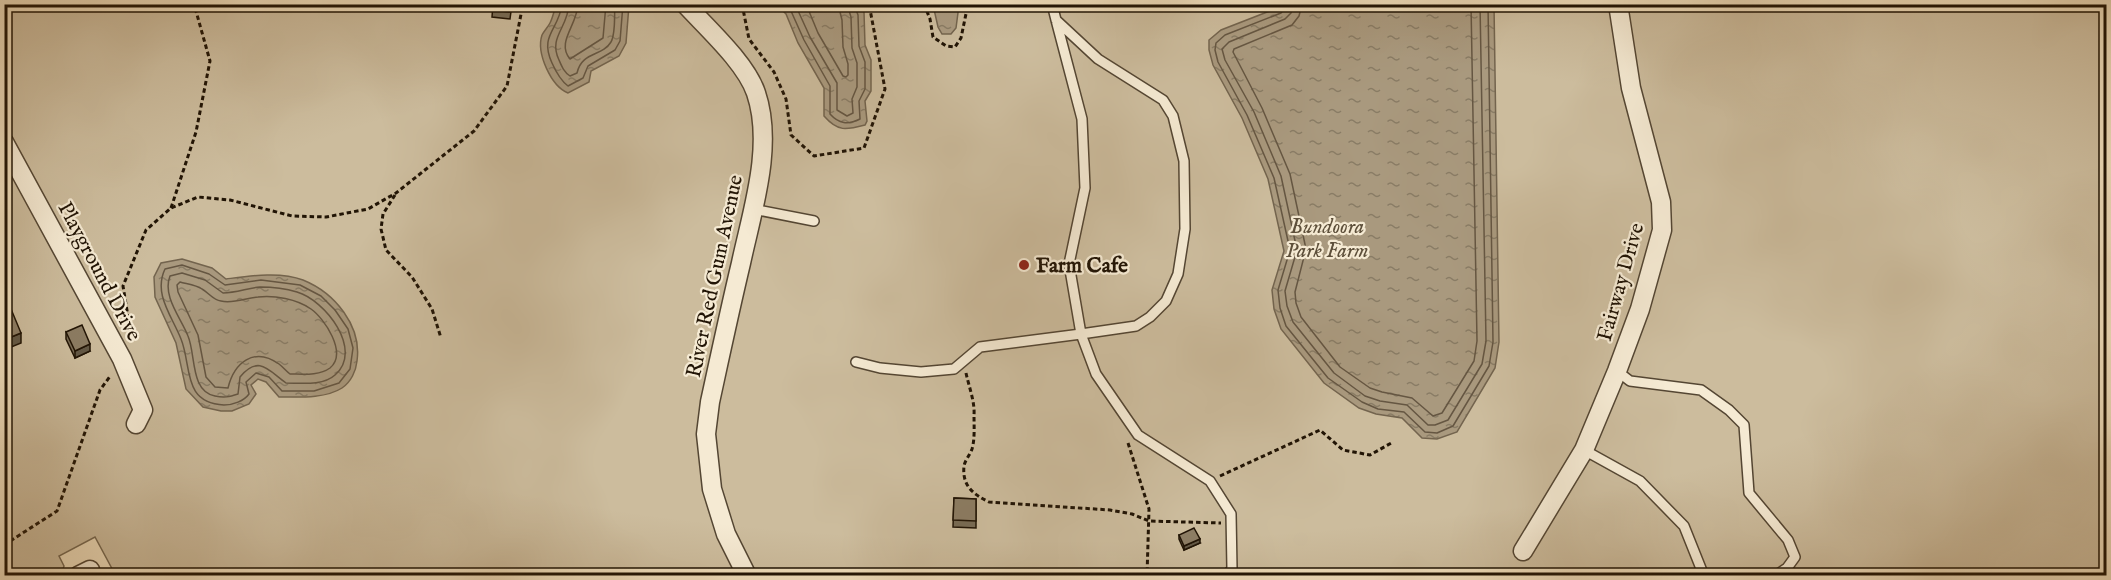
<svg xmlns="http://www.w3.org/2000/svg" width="2111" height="580" viewBox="0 0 2111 580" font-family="'IM FELL English',serif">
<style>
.green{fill:#ccbc9d;stroke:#766851;stroke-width:1.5}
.water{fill:url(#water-ripples);stroke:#73644e;stroke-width:1.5}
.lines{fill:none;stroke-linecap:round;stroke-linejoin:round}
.shore{stroke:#655642;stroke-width:1.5}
.service-casing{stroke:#544633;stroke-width:12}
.minor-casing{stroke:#544633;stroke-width:21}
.path{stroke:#211405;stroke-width:3;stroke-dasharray:4.5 3;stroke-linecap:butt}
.service{stroke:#f5ead3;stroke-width:9}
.minor{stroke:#f5ead3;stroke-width:18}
.wall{fill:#786c56;stroke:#211405;stroke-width:1.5}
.shaded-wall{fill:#625846;stroke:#211405;stroke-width:1.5}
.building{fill:#8c7d64;stroke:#211405;stroke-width:1.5}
.poi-dot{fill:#8f2418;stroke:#f5ead3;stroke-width:2}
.labels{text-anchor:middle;stroke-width:4.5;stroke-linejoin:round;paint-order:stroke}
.park-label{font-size:21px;font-style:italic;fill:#5d4f3a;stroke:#f5ead3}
.poi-label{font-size:21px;font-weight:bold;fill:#211405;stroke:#f5ead3;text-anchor:start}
.street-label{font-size:21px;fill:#211405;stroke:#f5ead3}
</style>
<defs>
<pattern id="water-ripples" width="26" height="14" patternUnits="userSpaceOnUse" patternTransform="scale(1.5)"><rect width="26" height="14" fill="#a9997e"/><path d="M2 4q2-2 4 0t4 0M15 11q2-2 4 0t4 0" fill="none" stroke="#897c65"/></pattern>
</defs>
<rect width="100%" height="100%" fill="#efdebc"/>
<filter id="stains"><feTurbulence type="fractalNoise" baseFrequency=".00333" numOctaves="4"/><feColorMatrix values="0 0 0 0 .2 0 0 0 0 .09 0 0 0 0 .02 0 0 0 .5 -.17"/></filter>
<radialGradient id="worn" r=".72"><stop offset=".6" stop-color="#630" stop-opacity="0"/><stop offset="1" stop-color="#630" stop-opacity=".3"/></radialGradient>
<polygon class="green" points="4,5 2106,5 2106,575 116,576 95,537 59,556 64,566 61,575 5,575"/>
<g class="water">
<path d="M556 5H629L626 43 619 56 591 71 589 82 568 93C551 86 536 53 542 35 544 31 548 27 550 23 553 17 554 11 556 5Z"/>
<path d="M777 5H859L864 12 865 45 871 60V91L865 101 867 121 865 125C846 130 838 132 824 116V88L798 43 786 14Z"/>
<polygon points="933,5 959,5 956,28 951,34 942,34 938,27"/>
<polygon points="1285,5 1494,5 1499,342 1495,368 1457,432 1437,439 1422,438 1402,418 1376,414 1359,408 1324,383 1281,329 1274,309 1272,290 1284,251 1268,179 1242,118 1213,65 1209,50 1209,40 1221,30"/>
<path d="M182 259 212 268 226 279C249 276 280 271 303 280 335 293 362 326 357 361 356 371 351 382 342 388 325 399 297 397 279 397L266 382 258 379 251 385 256 394 249 404 232 411H221L203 407 186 389 176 343 155 297 154 277 161 263Z"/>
</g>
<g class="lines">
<g class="shore">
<path d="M562 4C559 30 539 35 552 63 556 72 560 80 568 86L583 78 588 66 615 50 620 41 623 4"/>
<path d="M569 4C568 28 548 37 559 60 562 67 564 72 570 76L577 73C582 51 602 57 611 42 616 33 614 15 615 4"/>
<path d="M578 4C577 26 556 42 570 59L603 38 606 4"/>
<path d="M785 4 791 11 804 40 830 86V114C839 124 848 125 860 119L859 101 865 89V62L859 46 858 15 854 4"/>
<polyline points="795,4 810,37 837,83 837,110 847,116 853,113 852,99 857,87 857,63 852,48 851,17 847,4"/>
<polyline points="806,4 818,33 843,76 846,77 848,75 848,64 843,47 842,20 838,4"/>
<polyline points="1285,4 1284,9 1281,13 1225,35 1216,43 1215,50 1218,62 1247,115 1274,178 1290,250 1278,290 1280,308 1286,326 1328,378 1362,402 1378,409 1404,412 1425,432 1437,433 1453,426 1489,366 1493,342 1488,4"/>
<polyline points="1293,4 1291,13 1285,19 1229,42 1222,49 1225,60 1254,112 1281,176 1297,250 1285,291 1287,306 1293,322 1334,373 1365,396 1380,401 1407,405 1428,425 1435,425 1448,420 1482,364 1486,341 1480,4"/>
<polyline points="1302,4 1299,16 1292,25 1234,49 1233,52 1262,108 1290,174 1306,249 1295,292 1296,303 1301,317 1340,367 1370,388 1382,392 1412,398 1433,416 1442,413 1474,361 1477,341 1471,4"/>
<path d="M182 265 209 274 225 285 261 280 300 285 321 296 335 310 348 329 353 348 350 369 339 383 314 391H282L269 377 256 373 246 382 249 394C244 401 233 405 224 405 182 403 192 366 181 339 172 316 153 294 165 269Z"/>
<path d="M182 273 205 280 223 293C236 293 248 288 260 287 271 287 287 289 297 292 325 300 364 350 335 375 323 386 301 383 286 383 269 371 259 354 240 377L238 394C229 397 224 398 215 396 190 391 196 355 188 336 181 318 162 296 170 276Z"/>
<path d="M180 282C187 284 196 285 202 289 209 293 213 300 221 301 233 304 246 298 258 297 274 295 297 299 311 309 324 318 348 353 330 368 319 376 302 374 290 374 286 371 283 367 279 364 254 346 234 363 228 388L215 387 206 377 198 335 178 292 177 285Z"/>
</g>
<g class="service-casing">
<g id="service">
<polyline points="1052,4 1056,20 1082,119 1085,188 1069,264 1081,334 1136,326 1150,317 1166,301 1178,274 1185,229 1184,161 1173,116 1163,100 1098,59 1056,20"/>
<polyline points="753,209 814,221"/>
<polyline points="856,362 880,368 921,372 954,369 980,347 1081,334 1096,374 1138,435 1210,481 1231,514 1232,569 1226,576"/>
<polyline points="1617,371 1630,381 1701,390 1729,410 1744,425 1749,493 1788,540 1795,557 1787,568 1775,576"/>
<polyline points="1584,450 1640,481 1684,526 1704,576"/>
</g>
</g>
<g class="minor-casing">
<g id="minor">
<path d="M685 4C707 28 746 63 756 93 774 146 752 211 741 263 730 309 720 356 710 402L706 434 712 489 726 534 747 576"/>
<polyline points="4,142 122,359 143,410 136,424"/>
<polyline points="1523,551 1584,450 1617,371 1640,309 1662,230 1661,202 1631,88 1618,4"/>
<polyline points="78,576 90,570"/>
</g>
</g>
<g class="path">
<polyline points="742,4 749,39 774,72 786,99 791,135 814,156 864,148 885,89 869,4"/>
<polyline points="924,4 930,19 933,37 946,46 955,47 961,38 968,4"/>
<polyline points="395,195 383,214 381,229 386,250 412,277 432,309 441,338"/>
<polyline points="171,208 196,132 210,61 194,4"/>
<polyline points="132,341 123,286 146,230 171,208 198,197 230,200 292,216 326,217 368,209 396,193 474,131 507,86 523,4"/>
<path d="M966 373C969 387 975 402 974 415 974 426 975 439 972 449 970 455 965 460 964 466 962 486 973 494 989 502L1110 510 1132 514 1149 521 1221 523"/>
<polyline points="1128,443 1149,509 1147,576"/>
<polyline points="1220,476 1320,430 1343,450 1370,455 1393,442"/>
<polyline points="4,545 57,511 100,390 111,375"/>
</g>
<use href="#service" class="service"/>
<use href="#minor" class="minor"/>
</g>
<g class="wall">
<polygon points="493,4 512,4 510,19 492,17"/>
<polygon points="66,332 90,351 75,358 66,339"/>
<polygon points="954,498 976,499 976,528 953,527"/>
<polygon points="1179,535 1200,543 1184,550 1179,539"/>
</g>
<g class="shaded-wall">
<polygon points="21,333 21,343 4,350 4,340"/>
<polygon points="90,344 90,351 75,358 75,351"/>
<polygon points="1200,539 1200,543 1184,550 1184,546"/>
</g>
<g class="building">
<polygon points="493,4 511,4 510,12 492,10"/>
<polygon points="11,309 21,333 4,340 4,312"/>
<polygon points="82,325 90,344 75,351 66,332"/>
<polygon points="954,498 976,499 976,521 953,520"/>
<polygon points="1194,528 1200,539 1184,546 1179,535"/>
</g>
<circle class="poi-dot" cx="1024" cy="265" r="6"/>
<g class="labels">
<g class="park-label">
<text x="1327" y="233">Bundoora<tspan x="1327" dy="24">Park Farm</tspan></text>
</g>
<g class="poi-label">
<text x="1036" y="272">Farm Cafe</text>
</g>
<g class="street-label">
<text transform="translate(100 271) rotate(62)" y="7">Playground Drive</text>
<text transform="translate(714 276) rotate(-78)" y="7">River Red Gum Avenue</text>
<text transform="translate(1620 282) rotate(-74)" y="7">Fairway Drive</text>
</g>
</g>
<rect width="2111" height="580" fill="none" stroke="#efdebc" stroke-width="24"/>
<rect x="6" y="6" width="2099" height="568" fill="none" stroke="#211405" stroke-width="3"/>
<rect x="12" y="12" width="2087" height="556" fill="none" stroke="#211405" stroke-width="1.5"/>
<rect width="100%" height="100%" filter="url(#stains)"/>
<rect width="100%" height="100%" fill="url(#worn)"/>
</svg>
